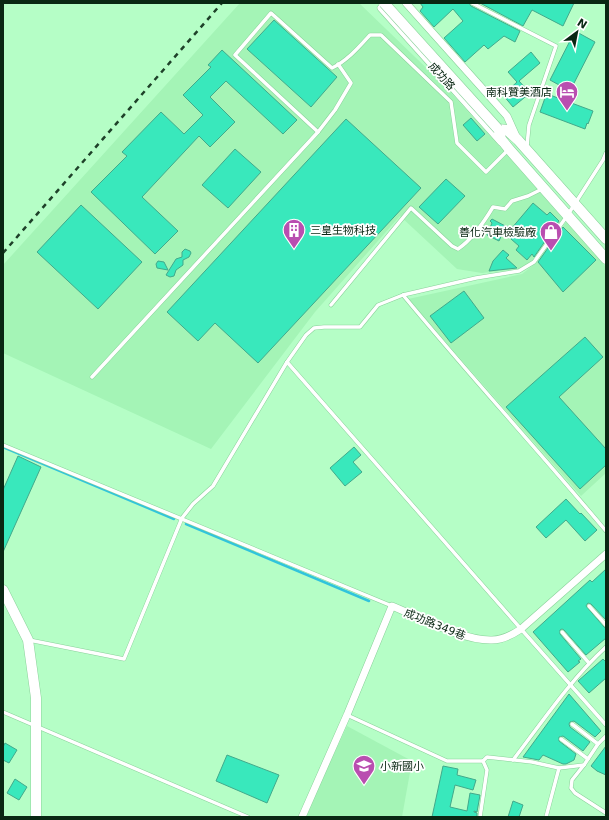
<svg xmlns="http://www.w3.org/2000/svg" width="609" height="820" viewBox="0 0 609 820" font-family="'DejaVu Sans','Noto Sans TC',sans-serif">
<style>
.built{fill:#a4f4b6}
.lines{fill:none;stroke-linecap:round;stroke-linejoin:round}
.stream{stroke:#31c4dc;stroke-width:2.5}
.building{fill:#39e8bc;stroke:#42a98b}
.lane-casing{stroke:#8ad19a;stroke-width:4.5}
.street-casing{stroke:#8ad19a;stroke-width:8}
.secondary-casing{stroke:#8ad19a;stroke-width:11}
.lane{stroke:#fff;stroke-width:3.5}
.street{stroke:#fff;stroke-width:7}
.secondary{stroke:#fff;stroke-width:10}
.rail{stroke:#1e4129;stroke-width:2.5;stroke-dasharray:5 5;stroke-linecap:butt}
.secondary-bridge-casing{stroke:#8ad19a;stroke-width:11;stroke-linecap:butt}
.secondary-bridge{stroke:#fff;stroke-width:10}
.labels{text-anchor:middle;stroke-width:3.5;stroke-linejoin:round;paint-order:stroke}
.street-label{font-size:11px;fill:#092713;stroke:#fff}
.poi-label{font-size:11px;fill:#092713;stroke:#fff;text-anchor:end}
</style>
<rect width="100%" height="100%" fill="#b5fec6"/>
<g class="built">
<polygon points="240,3 359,3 442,83 564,218 532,261 519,269 482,273 457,269 400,216 315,312 211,449 3,353 3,265"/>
<polygon points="566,222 606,267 606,473 581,496 408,299 522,274 536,263"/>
<polygon points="347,726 412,761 402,817 305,817"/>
</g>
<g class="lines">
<g class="stream">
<polyline points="3,447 174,519"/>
<polyline points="186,524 369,601"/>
</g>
</g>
<g class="building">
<polygon points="420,3 469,3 471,6 520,31 515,42 504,36 488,49 484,45 465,62 444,38 463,21 453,9 434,27 420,11 423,7"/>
<polygon points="480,3 574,3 563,26 532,10 523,26"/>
<polygon points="274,20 337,77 311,107 247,49"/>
<polygon points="575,31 595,42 570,91 550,80"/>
<polygon points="222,50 297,120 283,134 226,81 210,97 235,122 210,147 199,136 142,197 178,231 155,254 91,192 127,156 122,152 161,112 184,134 203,115 183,95 211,67 208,65"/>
<polygon points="531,52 540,63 519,81 530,93 513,107 503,95 517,82 508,72"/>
<polygon points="546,95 550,96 550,95 593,111 588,124 587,123 585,129 540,112"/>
<polygon points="471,118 485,134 477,141 463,125"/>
<polygon points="346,119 421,188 258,363 215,323 198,341 167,312"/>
<polygon points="235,149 261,172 228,208 202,185"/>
<polygon points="446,179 465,196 438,224 419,207"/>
<polygon points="533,203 547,215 550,212 559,221 534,257 532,254 527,260 516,250 519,246 503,232 499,241 487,235 492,223 490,221 492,219 511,229"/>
<polygon points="81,205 142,262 98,309 37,252"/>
<polygon points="563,227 596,260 563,292 538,262"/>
<polygon points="185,249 190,251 191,253 189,257 183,260 183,265 176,270 174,276 170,277 166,275 176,259 182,257 182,252"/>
<polygon points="503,250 509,255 506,258 517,268 489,271 493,261"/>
<polygon points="158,261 164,262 168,270 157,268 156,264"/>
<polygon points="464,291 484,318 451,343 430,316"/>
<polygon points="585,337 603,357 559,397 606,449 606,465 580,489 506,407"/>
<polygon points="354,447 361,455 353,462 362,472 345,486 330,468"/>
<polygon points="18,456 41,467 3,552 3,490"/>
<polygon points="566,499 580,514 581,513 597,530 585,541 566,520 546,538 536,527"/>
<polygon points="606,569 606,620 591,604 588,603 586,606 604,627 606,628 606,638 586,655 564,630 562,629 560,630 560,634 581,659 578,661 580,662 568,672 533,632 590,580 592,582"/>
<polygon points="603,659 606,662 606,678 589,693 578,681"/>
<polygon points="569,694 601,731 595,737 574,721 570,722 569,724 570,727 590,742 583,751 563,736 559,737 559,741 576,754 574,760 566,764 563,764 543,755 539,760 523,757"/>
<polygon points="5,743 17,750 9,763 3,760 3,747"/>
<polygon points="606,746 606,775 597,771 591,766"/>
<polygon points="227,755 279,775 267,803 216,781"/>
<polygon points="443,766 458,769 457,775 476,780 473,790 455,785 450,807 467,811 470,793 480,795 477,812 474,811 474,812 477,813 477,817 432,817"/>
<polygon points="15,779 27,787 19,800 7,793"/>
<polygon points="513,801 523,805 519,817 508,817"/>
</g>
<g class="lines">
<g class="lane-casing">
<g id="lane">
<polyline points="472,3 556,46 529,125 527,146"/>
<path d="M318 132 235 55 271 13 332 68C347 61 359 47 370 35H381L451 102 457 143 486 172 508 150"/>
<path d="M403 295C469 375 539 451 606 531"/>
<path d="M331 305 411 208 452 246 458 249C473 239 484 222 493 207L505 209 512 201 528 196 542 189"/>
<polyline points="287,362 521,629 606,725"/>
<polyline points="92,377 318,132 335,110 351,83 338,64"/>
<polyline points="3,445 392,606"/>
<polyline points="589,606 606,625"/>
<polyline points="562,632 589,663"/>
<polyline points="29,640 124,659 182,518 193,504 213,486 287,362 306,335 314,328 324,327 360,327 378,305 403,295 476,278 519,271 534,262 567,216 603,160 606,153"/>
<polyline points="3,712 248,817"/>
<polyline points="347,715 447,761 483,761 487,770 480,817"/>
<polyline points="572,724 598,744"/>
<polyline points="606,736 598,744 584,765 572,780 571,788 575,793 606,813"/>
<polyline points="561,739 588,759"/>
<path d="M513 760C543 721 570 680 606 647"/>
<polyline points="483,761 487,757 532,762 559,768 584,765"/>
<polyline points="546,817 559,768"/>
</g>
</g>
<g class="street-casing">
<g id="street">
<polyline points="388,3 381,8 501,142"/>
<polyline points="406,3 507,116 516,136"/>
<path d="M302 817 347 715 392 606C419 617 463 641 492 640 502 640 512 635 521 629L606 554"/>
</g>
</g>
<g class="secondary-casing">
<g id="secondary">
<polyline points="606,239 518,140 507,130 498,129 501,139 509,149 606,259"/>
<polyline points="3,590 28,640 36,698 36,817"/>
</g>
</g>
<use href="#lane" class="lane"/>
<use href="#street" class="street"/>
<use href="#secondary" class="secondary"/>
<polyline class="rail" points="3,253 222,3"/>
<g class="secondary-bridge-casing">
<polyline id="secondary-bridge" points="384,3 498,129"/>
</g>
<use href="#secondary-bridge" class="secondary-bridge"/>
</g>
<defs>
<g id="hotel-pin" transform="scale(1.15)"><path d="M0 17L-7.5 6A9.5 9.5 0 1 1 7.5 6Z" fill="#b94eb0" stroke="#fff"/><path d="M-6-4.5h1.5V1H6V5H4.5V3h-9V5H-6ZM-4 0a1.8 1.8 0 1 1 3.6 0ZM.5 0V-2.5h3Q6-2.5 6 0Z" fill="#fff"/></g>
<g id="building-pin" transform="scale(1.15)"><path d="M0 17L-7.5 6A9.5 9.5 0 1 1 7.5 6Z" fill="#b94eb0" stroke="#fff"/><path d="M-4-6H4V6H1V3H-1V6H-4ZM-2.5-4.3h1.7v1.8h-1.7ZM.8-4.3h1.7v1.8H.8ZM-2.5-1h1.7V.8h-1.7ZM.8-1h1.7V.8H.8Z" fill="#fff"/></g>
<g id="shop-pin" transform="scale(1.15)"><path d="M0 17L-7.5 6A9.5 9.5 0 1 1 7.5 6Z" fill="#b94eb0" stroke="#fff"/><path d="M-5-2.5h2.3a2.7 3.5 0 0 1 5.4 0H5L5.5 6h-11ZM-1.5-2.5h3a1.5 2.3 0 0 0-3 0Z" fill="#fff"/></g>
<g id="school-pin" transform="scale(1.15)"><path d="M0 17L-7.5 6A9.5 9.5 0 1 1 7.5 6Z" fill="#b94eb0" stroke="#fff"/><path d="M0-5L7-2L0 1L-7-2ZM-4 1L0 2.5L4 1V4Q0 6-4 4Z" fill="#fff"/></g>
</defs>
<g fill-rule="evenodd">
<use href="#hotel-pin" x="567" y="92"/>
<use href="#building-pin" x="294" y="230"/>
<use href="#shop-pin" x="551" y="232"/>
<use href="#school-pin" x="364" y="766"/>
</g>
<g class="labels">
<g class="street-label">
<text transform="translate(442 76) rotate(48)" y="4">成功路</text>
<text transform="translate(435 624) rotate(22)" y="4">成功路349巷</text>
</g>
<g class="poi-label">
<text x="552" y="96">南科贊美酒店</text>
<text x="310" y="234" text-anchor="start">三皇生物科技</text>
<text x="536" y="236">善化汽車檢驗廠</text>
<text x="380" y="770" text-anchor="start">小新國小</text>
</g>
</g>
<rect width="609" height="820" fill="none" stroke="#092713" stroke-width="8"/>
<g transform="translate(577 32) rotate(32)" stroke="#ffffff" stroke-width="3" paint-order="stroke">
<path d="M0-3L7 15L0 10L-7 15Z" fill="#092713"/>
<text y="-6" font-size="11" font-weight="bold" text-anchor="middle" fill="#092713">N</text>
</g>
</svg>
